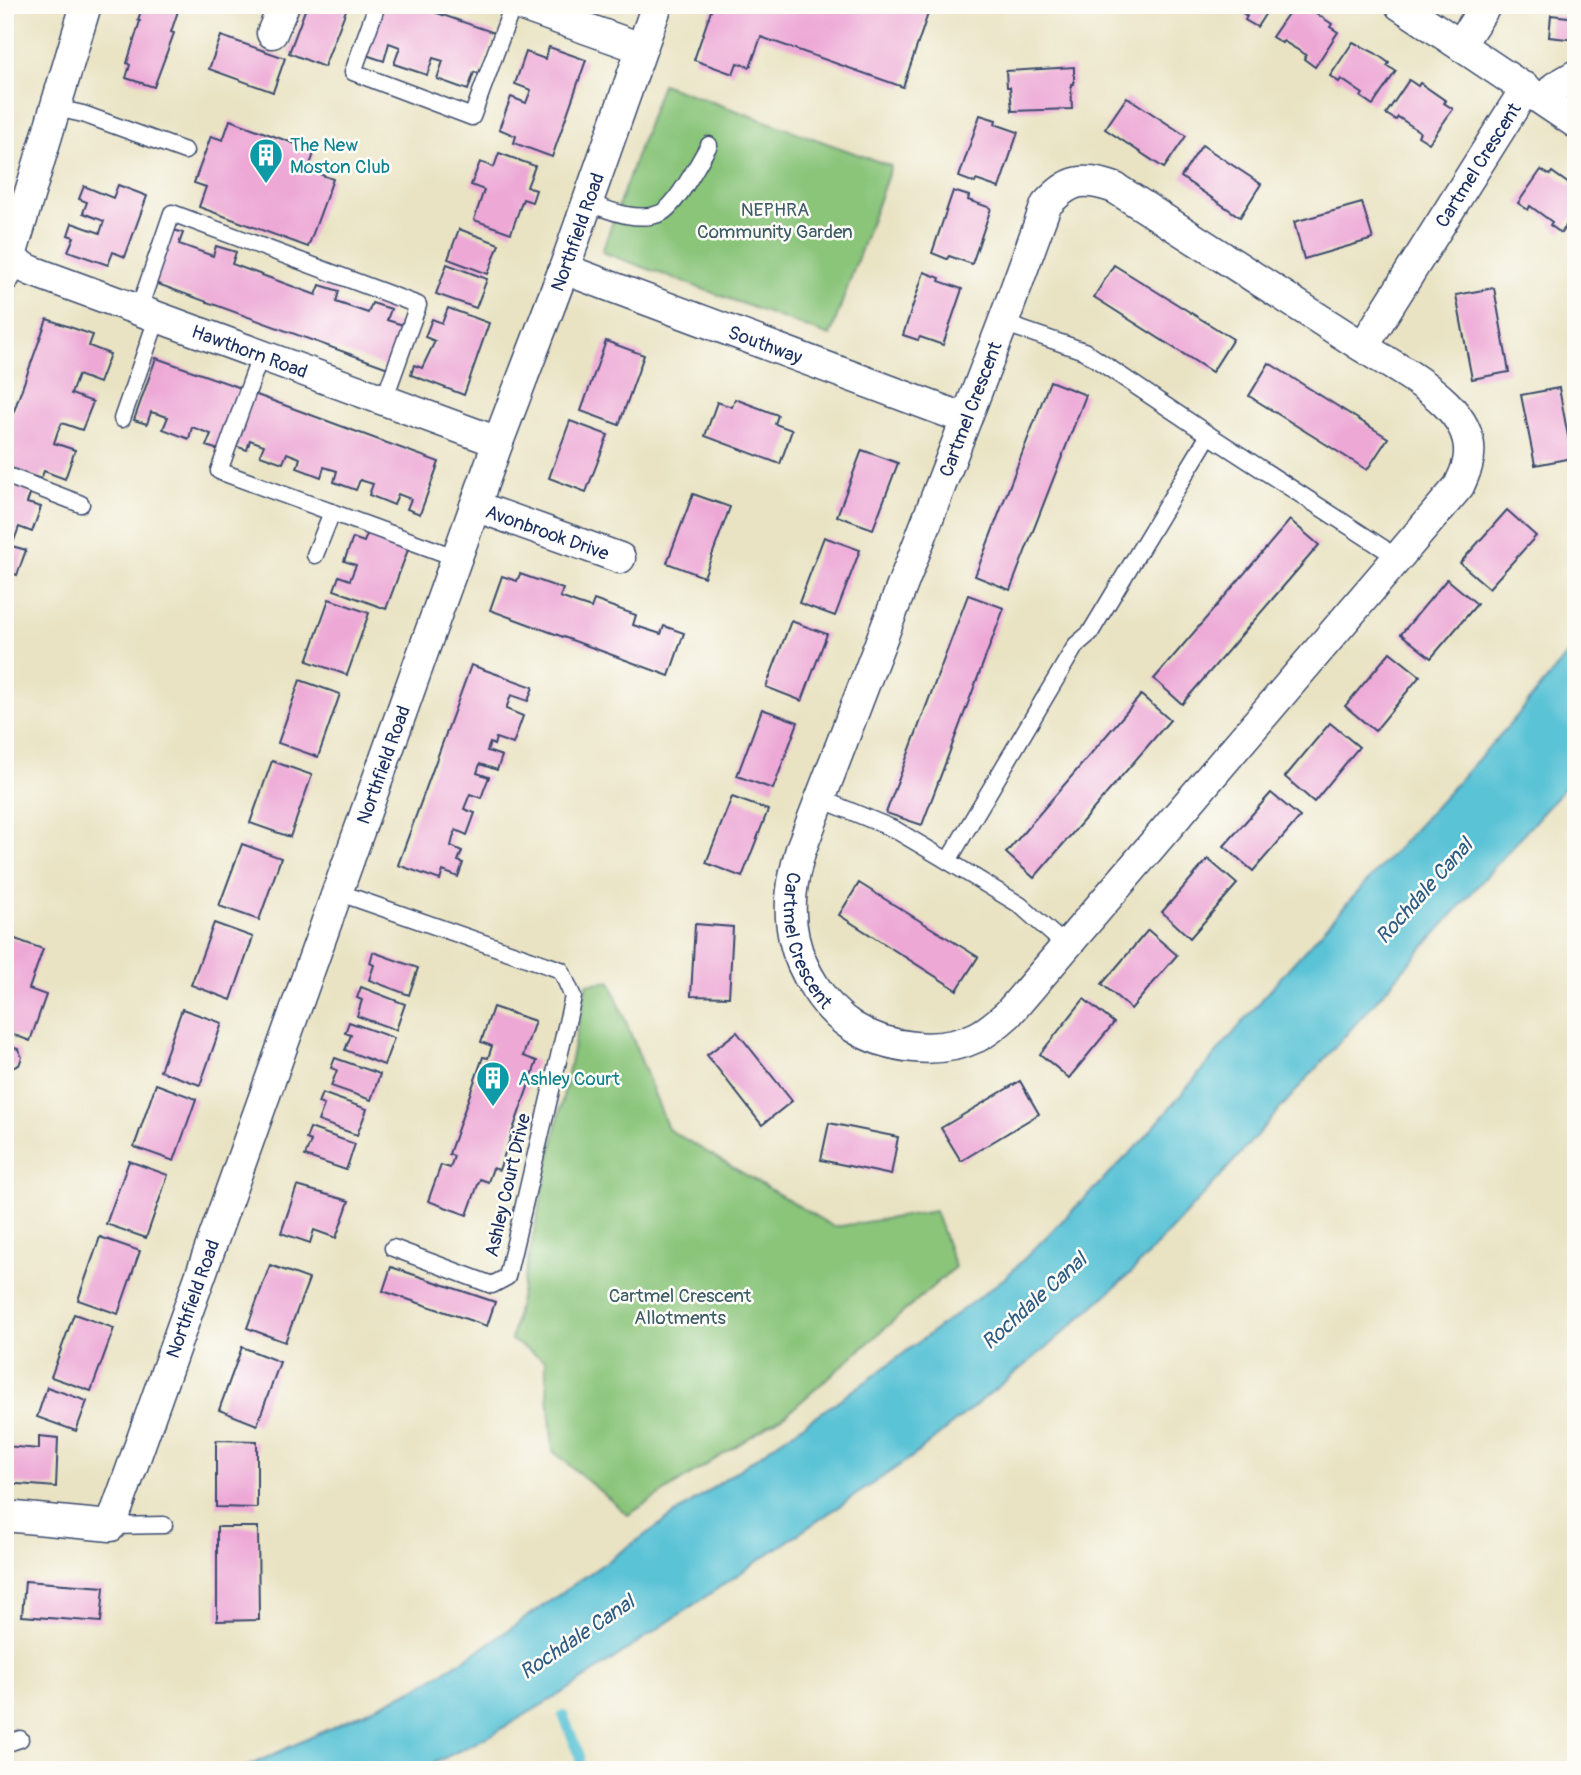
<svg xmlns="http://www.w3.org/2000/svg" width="1581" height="1775" viewBox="0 0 1581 1775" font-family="Pangolin,sans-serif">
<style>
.green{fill:#8ac57a;stroke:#527a6c;stroke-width:2}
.water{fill:#5ac3d6;stroke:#3a799a;stroke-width:2}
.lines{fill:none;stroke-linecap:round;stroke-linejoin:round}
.stream{stroke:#5ac3d6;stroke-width:10}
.building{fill:#eda8d6}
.service-casing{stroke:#3a4a6d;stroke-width:19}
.minor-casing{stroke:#3a4a6d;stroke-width:33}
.service{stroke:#fff;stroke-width:16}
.minor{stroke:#fff;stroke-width:30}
.labels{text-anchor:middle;stroke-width:5;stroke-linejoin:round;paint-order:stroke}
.culture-label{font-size:19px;fill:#0d838f;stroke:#fdfcf7;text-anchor:start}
.street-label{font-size:19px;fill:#1b2f5e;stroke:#fdfcf7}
.park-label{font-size:19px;fill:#3c5c66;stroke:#fdfcf7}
.water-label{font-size:21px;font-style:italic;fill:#2e5b82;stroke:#fdfcf7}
</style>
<rect width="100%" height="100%" fill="#fdfcf7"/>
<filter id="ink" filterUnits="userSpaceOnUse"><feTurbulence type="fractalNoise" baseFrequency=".0143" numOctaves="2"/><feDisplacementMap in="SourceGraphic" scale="14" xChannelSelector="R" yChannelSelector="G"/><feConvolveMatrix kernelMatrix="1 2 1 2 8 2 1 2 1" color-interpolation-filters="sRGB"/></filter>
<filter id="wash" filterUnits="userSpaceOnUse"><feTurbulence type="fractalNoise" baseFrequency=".00686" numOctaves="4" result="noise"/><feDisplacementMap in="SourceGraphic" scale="28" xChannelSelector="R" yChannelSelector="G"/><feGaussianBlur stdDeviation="1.57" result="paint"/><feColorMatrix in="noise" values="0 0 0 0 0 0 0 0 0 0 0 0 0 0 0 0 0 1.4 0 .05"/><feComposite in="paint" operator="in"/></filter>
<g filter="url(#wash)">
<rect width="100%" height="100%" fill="#e9e3c3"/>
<g class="green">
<polygon points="662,84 891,166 830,336 602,252"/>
<polygon points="610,981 668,1129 834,1227 935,1211 955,1267 788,1413 628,1515 553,1451 545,1360 511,1340 587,984"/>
</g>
<polygon class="water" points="1576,644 1576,775 1218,1179 1131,1273 1047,1347 912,1457 572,1687 491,1735 420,1770 240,1770 415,1689 481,1649 865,1382 1006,1277 1142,1141 1287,970 1512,722"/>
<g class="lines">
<polyline class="stream" points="563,1715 580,1756 580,1770"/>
</g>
<g id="blocks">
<g class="building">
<polygon points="143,5 180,5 171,32 174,33 154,87 126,78 130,65 127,63 140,21 138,20"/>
<polygon points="307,5 348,5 324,67 289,53"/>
<polygon points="383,5 414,5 495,33 480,74 474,72 468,90 437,79 443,61 433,58 427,75 394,64 400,47 389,43 384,61 366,55"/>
<polygon points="713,5 931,5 903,87 761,37 750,67 737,63 733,74 694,60"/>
<polygon points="1231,5 1271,5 1257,27 1245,20 1247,16"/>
<polygon points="1294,5 1303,9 1305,6 1332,24 1330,27 1338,32 1315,67 1304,59 1306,55 1283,41 1282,43 1272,37"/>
<polygon points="1551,15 1576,18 1576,40 1549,37"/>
<polygon points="221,36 285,58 273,92 209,69"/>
<polygon points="1353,42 1375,53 1389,63 1387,66 1396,71 1373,105 1361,97 1363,94 1341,79 1339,82 1330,76"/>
<polygon points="549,47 586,60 552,157 514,143 516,136 499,129 511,97 526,103 531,90 515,84 526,52 545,59"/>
<polygon points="1074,67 1074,84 1071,84 1072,109 1012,111 1010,87 1007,87 1006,71"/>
<polygon points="1409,80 1418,86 1420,83 1446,101 1444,103 1453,109 1429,143 1418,136 1420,132 1410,125 1398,117 1396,120 1386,114"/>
<polygon points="1127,97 1186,136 1164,168 1105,129"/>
<polygon points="980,115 996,120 995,124 1018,132 999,188 976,180 975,183 959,177"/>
<polygon points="230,120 315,151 308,170 333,179 308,247 199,207 206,187 194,183 211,136 223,140"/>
<polygon points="1202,145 1261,184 1240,217 1181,177"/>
<polygon points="499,153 535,166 527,187 536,190 532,202 523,199 511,233 474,220 484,190 471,185 480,162 494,167"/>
<polygon points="1541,170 1550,175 1552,172 1576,189 1576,211 1561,233 1550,225 1552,222 1530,206 1528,210 1518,203"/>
<polygon points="118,185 147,196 125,257 113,252 108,265 68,251 74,237 68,235 72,223 100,233 104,221 83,213 87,202 79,199 84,186 113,198"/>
<polygon points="953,191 969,196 968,200 991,208 972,264 949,256 947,259 932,253"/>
<polygon points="1362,203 1373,239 1304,259 1294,222"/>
<polygon points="459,229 499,244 488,274 448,259"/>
<polygon points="174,230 183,233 179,244 213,256 216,246 236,252 232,264 316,295 320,285 339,291 336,302 368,313 372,303 391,309 387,320 403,325 388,368 155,283"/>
<polygon points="447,264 487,279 476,308 436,294"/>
<polygon points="1114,265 1233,339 1212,372 1094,297"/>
<polygon points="924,272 940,278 939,281 962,289 943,345 920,337 918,340 903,335"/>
<polygon points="1494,288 1509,372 1472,379 1456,295"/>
<polygon points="448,308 489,323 464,395 411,375 414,365 422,368 435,341 425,337 432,319 442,323"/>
<polygon points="47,319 93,335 89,346 110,354 99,383 78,375 71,394 93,402 82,430 62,423 58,431 54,443 75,450 65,479 44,471 41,479 5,466 5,436"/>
<polygon points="606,341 644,355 619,425 581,411"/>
<polygon points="156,358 241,388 219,450 206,446 211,434 192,427 189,439 163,429 168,417 151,412 147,424 134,420"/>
<polygon points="1269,363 1388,438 1367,470 1249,396"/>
<polygon points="1050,381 1086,395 1010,590 975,576"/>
<polygon points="1559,388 1572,458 1535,465 1521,395"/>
<polygon points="254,394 439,462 420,514 407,509 411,499 398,494 394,505 369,495 373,484 360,480 356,490 334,482 337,471 324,467 321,477 297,468 300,458 287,453 283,463 260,455 264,445 250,440 247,450 235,446"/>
<polygon points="735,399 778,415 775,424 792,430 780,464 705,436 717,402 732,407"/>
<polygon points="570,421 608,435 586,492 549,478"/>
<polygon points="862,450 898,463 873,529 837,516"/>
<polygon points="5,482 31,491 27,503 41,507 32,532 19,527 12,546 26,550 17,575 5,571"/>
<polygon points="693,494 730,507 704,577 667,563"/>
<polygon points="1507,510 1536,536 1489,588 1460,563"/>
<polygon points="1290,520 1319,545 1182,704 1154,679"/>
<polygon points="368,532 409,547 386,609 334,590 339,576 350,580 356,565 344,561 353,538 364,542"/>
<polygon points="824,537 860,550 835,616 799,603"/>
<polygon points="520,574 563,589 560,597 576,603 591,608 594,600 636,615 633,625 661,634 664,626 684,633 669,676 490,610 502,576 517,581"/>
<polygon points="1447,579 1477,604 1431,658 1401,634"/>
<polygon points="968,595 1004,608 922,825 886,813"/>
<polygon points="329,599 369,613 347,675 307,661"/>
<polygon points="791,621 827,634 802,701 766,687"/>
<polygon points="1390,652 1420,676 1375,731 1345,706"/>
<polygon points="471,665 533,687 528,701 511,695 506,709 523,716 513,744 496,738 494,745 490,743 487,751 502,756 497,770 480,764 477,773 489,777 485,787 481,798 470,794 464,809 475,813 467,835 456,830 453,838 451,846 462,851 458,861 463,863 458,877 443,871 440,880 398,865"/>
<polygon points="300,680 340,694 318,757 278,743"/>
<polygon points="1141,695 1170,720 1034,878 1006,853"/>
<polygon points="762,709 798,722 773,789 737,776"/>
<polygon points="1330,723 1359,747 1314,802 1285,777"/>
<polygon points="272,761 312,775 290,837 250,823"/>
<polygon points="1271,793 1300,817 1253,871 1224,846"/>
<polygon points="732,797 768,810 742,877 706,863"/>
<polygon points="242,844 281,858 259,920 219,906"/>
<polygon points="1208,859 1237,884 1190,938 1162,912"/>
<polygon points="859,883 978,957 957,990 839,915"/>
<polygon points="214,923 253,937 231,1000 191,985"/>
<polygon points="695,924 733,927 729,997 691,996"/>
<polygon points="1148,930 1177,955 1131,1009 1102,984"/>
<polygon points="7,936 43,949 29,989 46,995 30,1041 12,1034 8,1046 18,1049 22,1057 19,1065 12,1068 5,1065"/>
<polygon points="373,952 418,968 409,995 369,980 374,965 370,963"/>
<polygon points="361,987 405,1004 396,1030 357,1016 362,1000 357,998"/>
<polygon points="1084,999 1114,1023 1069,1078 1040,1054"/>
<polygon points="493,1007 535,1021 523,1056 537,1061 499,1170 493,1168 488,1182 480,1179 467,1215 428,1201 441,1165 450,1168 454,1156 449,1154 483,1057 488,1058 492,1046 481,1042"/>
<polygon points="182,1009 222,1023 200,1085 160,1071"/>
<polygon points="349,1022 394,1038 384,1065 345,1050 351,1035 345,1033"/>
<polygon points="737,1032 792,1101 762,1125 707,1055"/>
<polygon points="335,1058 380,1074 371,1100 331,1086 337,1070 331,1068"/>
<polygon points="1020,1081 1039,1114 961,1161 941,1128"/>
<polygon points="156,1084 196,1099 174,1161 134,1147"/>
<polygon points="322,1093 367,1109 357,1135 318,1121 324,1105 318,1103"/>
<polygon points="829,1123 898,1137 891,1175 821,1160"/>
<polygon points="310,1128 355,1144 346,1170 305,1156 311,1141 306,1139"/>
<polygon points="5,1136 13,1138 6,1161 5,1161"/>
<polygon points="129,1161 168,1175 146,1238 106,1224"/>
<polygon points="297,1186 349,1201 336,1238 314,1230 310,1243 281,1233"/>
<polygon points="100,1237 140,1251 118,1314 78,1300"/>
<polygon points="270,1265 309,1279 285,1342 247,1328"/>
<polygon points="391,1267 495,1302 487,1326 383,1291"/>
<polygon points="74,1314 114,1328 91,1391 51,1377"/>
<polygon points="242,1347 280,1362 257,1425 219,1410"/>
<polygon points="47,1387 87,1401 76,1431 37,1417"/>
<polygon points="39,1436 58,1438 56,1487 5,1483 5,1446 39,1449"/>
<polygon points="216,1440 257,1441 257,1508 216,1507"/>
<polygon points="217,1527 258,1527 259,1620 217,1621"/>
<polygon points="25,1581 104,1587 101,1622 22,1616"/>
</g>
</g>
</g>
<g filter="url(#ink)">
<use href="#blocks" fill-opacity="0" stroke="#3a4a6d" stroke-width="2"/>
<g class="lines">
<g class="service-casing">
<g id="service">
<polyline points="377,5 353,72 472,117 513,5"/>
<polyline points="56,108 83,114 185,151"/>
<path d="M586 202C608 210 637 223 661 213 676 206 700 161 709 145"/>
<polyline points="139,309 172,213 418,305 384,400"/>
<polyline points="1003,323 1084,351 1209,435 1383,548 1396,559"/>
<polyline points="261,354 219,471 457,558"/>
<polyline points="122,419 158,316"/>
<polyline points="5,475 81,504"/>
<polyline points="315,555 332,512"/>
<polyline points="821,799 894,829 948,861 1020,905 1066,946"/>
<polyline points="948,861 1076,645 1090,633 1209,435"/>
<polyline points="337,892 561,970 573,997 507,1277 492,1285 393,1248"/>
<polyline points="111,1526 164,1525"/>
<polyline points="5,1744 20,1739"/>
</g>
</g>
<g class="minor-casing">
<g id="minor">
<polyline points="520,5 641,48"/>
<polyline points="1400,5 1576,123"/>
<polyline points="272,33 284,5"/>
<polyline points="1460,45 1486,5"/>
<polyline points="1545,101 1555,87 1576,75"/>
<path id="s1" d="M5 258 32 271 498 442"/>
<path id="s2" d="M564 269 966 419"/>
<polyline points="5,276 86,5"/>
<path id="s3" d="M1363 347 1115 188C1082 177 1070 179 1046 205L1003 323 801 849C792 879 787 908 794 939 801 971 825 1009 853 1027 888 1049 940 1055 977 1037 989 1031 998 1023 1008 1014L1459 486C1462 479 1465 473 1467 466 1484 409 1401 372 1363 347L1526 88"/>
<path id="s4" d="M475 506 620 558"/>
<path id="s5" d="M5 1516 111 1526 498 442 564 269 657 5"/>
</g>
</g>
<use href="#service" class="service"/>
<use href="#minor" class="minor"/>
</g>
</g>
<defs>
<g id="building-pin" transform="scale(1.75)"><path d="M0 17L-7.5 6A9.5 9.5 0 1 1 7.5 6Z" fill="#0f9aa8" stroke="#fdfcf7"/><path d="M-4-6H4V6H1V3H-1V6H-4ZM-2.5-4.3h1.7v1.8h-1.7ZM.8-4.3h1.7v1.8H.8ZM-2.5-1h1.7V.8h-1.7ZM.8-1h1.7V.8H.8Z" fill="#fff"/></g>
</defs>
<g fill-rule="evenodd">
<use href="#building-pin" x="266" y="155"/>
<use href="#building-pin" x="493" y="1078"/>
</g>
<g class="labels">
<g class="culture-label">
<text x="290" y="151">The New<tspan x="290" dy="22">Moston Club</tspan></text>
<text x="518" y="1085">Ashley Court</text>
</g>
<g class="street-label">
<text dy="7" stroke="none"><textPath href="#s3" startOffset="2530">Cartmel Crescent</textPath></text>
<text dy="7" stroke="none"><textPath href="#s5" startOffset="1482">Northfield Road</textPath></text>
<text dy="7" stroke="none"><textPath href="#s2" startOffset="215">Southway</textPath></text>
<text dy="7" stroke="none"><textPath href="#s1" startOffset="262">Hawthorn Road</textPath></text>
<text transform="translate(970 409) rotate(-69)" y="7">Cartmel Crescent</text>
<text dy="7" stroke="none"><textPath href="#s4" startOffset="77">Avonbrook Drive</textPath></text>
<text dy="7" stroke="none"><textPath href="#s5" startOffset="915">Northfield Road</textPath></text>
<text dy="7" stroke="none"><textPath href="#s3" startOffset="1157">Cartmel Crescent</textPath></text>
<text transform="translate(507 1185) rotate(-77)" y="7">Ashley Court Drive</text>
<text dy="7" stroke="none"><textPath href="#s5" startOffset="348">Northfield Road</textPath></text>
</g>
<g class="park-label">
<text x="775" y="216">NEPHRA<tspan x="775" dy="22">Community Garden</tspan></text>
<text x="680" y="1302">Cartmel Crescent<tspan x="680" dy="22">Allotments</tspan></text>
</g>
<g class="water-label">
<text transform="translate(1424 891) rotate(-48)" y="7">Rochdale Canal</text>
<text transform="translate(1034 1301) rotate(-42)" y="7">Rochdale Canal</text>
<text transform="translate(577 1637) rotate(-34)" y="7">Rochdale Canal</text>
</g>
</g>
<rect width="1581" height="1775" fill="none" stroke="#fdfcf7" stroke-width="28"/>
</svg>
